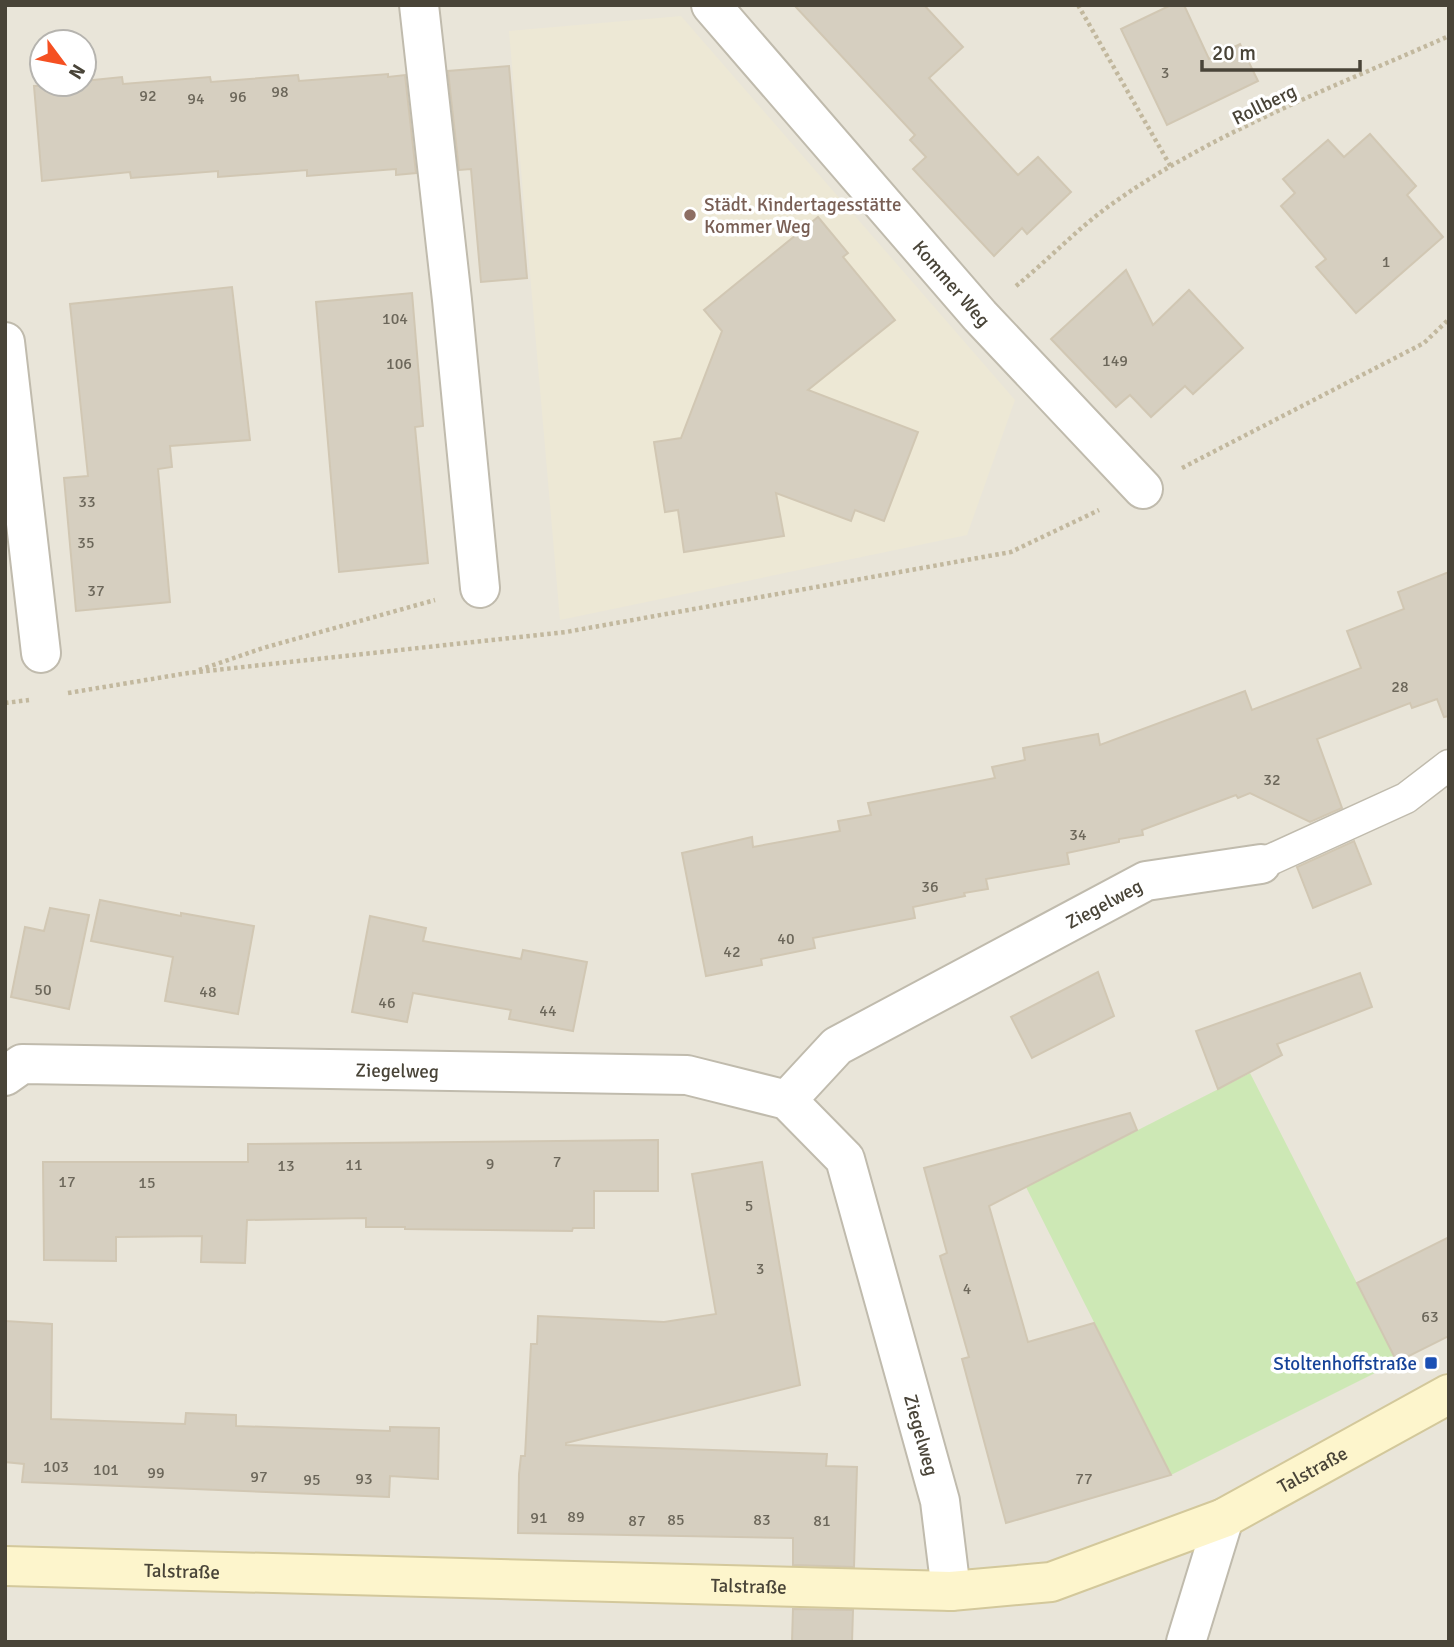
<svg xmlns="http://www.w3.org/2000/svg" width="1454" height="1647" viewBox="0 0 1454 1647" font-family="Signika,sans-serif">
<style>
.residential{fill:#e9e5d9;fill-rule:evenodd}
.education{fill:#ede8d5}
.green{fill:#cde8b5}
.building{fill:#d6cfc0;stroke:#d1c7b3;stroke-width:2}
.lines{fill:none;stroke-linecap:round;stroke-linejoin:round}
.lane-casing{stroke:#c0bbad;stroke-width:33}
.street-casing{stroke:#c0bbad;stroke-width:42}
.secondary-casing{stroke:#d3c89b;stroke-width:42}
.path{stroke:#c2b89e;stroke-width:4.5;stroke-dasharray:3.5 3.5;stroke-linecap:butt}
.lane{stroke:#fff;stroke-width:30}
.street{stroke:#fff;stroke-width:38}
.secondary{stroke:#fdf5cc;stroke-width:38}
.education-dot{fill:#8d6e63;stroke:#fff;stroke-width:2.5}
.transit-dot{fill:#1a4fb4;stroke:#fff;stroke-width:2.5}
.labels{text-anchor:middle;stroke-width:7;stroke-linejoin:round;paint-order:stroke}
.number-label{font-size:16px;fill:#6c675a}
.street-label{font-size:19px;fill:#494438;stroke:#fff}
.education-label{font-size:19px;fill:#785e54;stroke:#fff;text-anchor:start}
.transit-label{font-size:19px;fill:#164399;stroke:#fff;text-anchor:end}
</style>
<rect width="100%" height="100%" fill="#f5f2ea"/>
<path class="residential" d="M5 5H1449V1642H5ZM42 42H84V84H42Z"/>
<polygon class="education" points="681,16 1015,400 967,535 560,620 509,31"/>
<polygon class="green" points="1250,1073 1397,1362 1171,1475 1026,1187"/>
<g class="building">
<polygon points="794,5 924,5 963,47 929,78 1018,175 1038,157 1071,192 1027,234 1022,228 994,256 913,169 926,157 910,140 915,135"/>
<polygon points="1171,5 1184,5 1209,59 1240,44 1258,81 1167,125 1121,29"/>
<polygon points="509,66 527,278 481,282 471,169 459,170 448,71"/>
<polygon points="388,74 388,77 405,75 416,173 396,175 396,169 307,176 307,170 218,177 218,171 131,178 130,172 42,181 34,86 84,84 84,81 122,77 123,84 210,77 211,82 298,75 299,81"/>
<polygon points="1370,134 1416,186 1407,195 1443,237 1356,313 1316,267 1326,259 1281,206 1295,193 1283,179 1328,140 1344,157"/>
<polygon points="818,217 848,253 843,257 895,320 808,390 918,432 884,521 855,510 851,521 776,493 784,536 684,552 678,510 665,512 654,442 681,438 722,331 704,310"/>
<polygon points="1126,270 1153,325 1189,290 1243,348 1193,394 1185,386 1151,417 1130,395 1116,407 1051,339"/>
<polygon points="232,287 250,440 170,446 172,467 158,469 170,602 76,611 64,478 88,476 70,304"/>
<polygon points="412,293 423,426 415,427 428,563 339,572 316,302"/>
<polygon points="1449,572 1449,716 1444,717 1437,699 1412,708 1410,703 1317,739 1342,808 1310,822 1250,793 1238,798 1236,795 1142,830 1143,835 1119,839 1119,842 1067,853 1069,864 986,879 988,889 964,893 965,896 913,907 915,918 813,938 815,948 761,959 762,965 706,976 682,853 752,837 753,847 840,831 838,821 871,815 868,803 995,778 992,767 1025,760 1023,748 1098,734 1100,745 1245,691 1252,710 1361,668 1347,631 1404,609 1398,592"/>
<polygon points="1354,841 1371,884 1313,908 1297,867"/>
<polygon points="100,900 181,916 181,913 254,926 238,1014 165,1001 173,957 91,941"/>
<polygon points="50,908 89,915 69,1009 11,997 25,927 44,931"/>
<polygon points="370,916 426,928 423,941 521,959 523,950 587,962 573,1031 509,1019 511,1010 413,993 407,1022 352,1012"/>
<polygon points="1098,972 1114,1016 1032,1058 1011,1017"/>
<polygon points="1360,973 1372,1007 1277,1044 1282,1055 1218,1089 1196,1031"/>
<polygon points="1130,1113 1137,1130 989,1206 1028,1342 1094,1323 1171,1475 1006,1523 962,1359 969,1357 940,1256 947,1253 924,1168"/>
<polygon points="658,1140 658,1191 594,1191 594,1228 573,1228 572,1231 405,1229 405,1227 366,1227 366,1218 247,1220 245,1263 201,1262 202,1236 116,1237 116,1261 44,1260 43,1162 248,1162 248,1144"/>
<polygon points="762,1162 800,1385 566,1443 566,1445 827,1454 826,1466 857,1467 854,1567 793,1565 793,1538 518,1533 519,1474 521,1456 525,1456 531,1344 537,1344 538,1316 664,1322 716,1314 692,1174"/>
<polygon points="1449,1237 1449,1336 1397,1362 1357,1283"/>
<polygon points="5,1321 52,1324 51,1419 185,1424 186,1413 210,1414 236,1415 236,1426 390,1431 390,1427 439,1428 438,1479 390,1476 389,1497 22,1482 24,1464 5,1462"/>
<polygon points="793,1609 853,1610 852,1642 792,1642"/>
</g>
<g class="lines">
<g class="lane-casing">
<polyline id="lane" points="1261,864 1406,798 1449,765"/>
</g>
<g class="street-casing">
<g id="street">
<polyline points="419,5 452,300 480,588"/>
<path id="s1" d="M711 5 980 316 1143 489"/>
<polyline points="5,342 41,653"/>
<path id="s2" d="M5 1076 22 1064 687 1075 787 1100 845 1159 940 1501 951 1591"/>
<path id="s3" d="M787 1100 837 1046 1146 881 1261 864"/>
<polyline points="1186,1642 1224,1518"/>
</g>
</g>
<g class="secondary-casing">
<g id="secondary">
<path id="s4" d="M5 1566 951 1591 1051 1582 1224 1518 1449 1394"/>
</g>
</g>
<g class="path">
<polyline points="1078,5 1171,167"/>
<path d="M1016 286C1047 261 1076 230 1109 206 1212 132 1334 87 1449 36"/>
<polyline points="1182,468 1424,343 1449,319"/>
<polyline points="199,670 263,648 435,600"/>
<polyline points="68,693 188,673 566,632 1011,552 1099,510"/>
<polyline points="5,703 29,700"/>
</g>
<use href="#lane" class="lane"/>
<use href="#street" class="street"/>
<use href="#secondary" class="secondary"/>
</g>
<circle class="education-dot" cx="690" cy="215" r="7"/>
<rect class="transit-dot" x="1424" y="1356" width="14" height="14" rx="3.5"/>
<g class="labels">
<g class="number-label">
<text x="1165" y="78">3</text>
<text x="280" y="97">98</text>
<text x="148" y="101">92</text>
<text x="238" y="102">96</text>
<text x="196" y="104">94</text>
<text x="1386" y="267">1</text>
<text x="395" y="324">104</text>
<text x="1115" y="366">149</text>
<text x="399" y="369">106</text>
<text x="87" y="507">33</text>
<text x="86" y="548">35</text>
<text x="96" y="596">37</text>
<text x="1400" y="692">28</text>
<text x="1272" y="785">32</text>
<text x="1078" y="840">34</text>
<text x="930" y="892">36</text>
<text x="786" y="944">40</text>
<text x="732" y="957">42</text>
<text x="43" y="995">50</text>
<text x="208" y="997">48</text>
<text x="387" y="1008">46</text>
<text x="548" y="1016">44</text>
<text x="557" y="1167">7</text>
<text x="490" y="1169">9</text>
<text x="354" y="1170">11</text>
<text x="286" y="1171">13</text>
<text x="67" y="1187">17</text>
<text x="147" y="1188">15</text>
<text x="749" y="1211">5</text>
<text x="760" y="1274">3</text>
<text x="967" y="1294">4</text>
<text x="1430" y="1322">63</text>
<text x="56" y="1472">103</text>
<text x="106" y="1475">101</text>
<text x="156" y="1478">99</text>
<text x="259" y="1482">97</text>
<text x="364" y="1484">93</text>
<text x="1084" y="1484">77</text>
<text x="312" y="1485">95</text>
<text x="576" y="1522">89</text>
<text x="539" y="1523">91</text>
<text x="676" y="1525">85</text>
<text x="762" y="1525">83</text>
<text x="637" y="1526">87</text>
<text x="822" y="1526">81</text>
</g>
<g class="street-label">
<text transform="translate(1264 104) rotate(-26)" y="7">Rollberg</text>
<text dy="7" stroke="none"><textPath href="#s1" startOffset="368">Kommer Weg</textPath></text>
<text dy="7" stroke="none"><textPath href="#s3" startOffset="376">Ziegelweg</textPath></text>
<text dy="7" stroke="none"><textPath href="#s2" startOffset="396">Ziegelweg</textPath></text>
<text dy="7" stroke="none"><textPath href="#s2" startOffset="1158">Ziegelweg</textPath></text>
<text dy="7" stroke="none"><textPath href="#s4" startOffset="1332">Talstraße</textPath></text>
<text dy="7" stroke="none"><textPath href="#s4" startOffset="177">Talstraße</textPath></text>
<text dy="7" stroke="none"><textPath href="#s4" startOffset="744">Talstraße</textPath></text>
</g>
<g class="education-label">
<text x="704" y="211">Städt. Kindertagesstätte<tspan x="704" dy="22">Kommer Weg</tspan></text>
</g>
<g class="transit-label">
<text x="1417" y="1370">Stoltenhoffstraße</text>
</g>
</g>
<rect width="1454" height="1647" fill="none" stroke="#494438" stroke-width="14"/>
<g transform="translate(63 63) rotate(122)"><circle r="33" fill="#ffffff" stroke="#b6b4af" stroke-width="2"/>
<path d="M0-5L12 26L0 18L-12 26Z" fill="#f55022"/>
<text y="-10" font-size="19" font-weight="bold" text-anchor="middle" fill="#494438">N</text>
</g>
<path d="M1202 60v10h158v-10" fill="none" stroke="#494438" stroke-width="3.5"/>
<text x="1212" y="60" font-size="21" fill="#494438" stroke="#ffffff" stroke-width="5" paint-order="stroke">20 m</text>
</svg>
